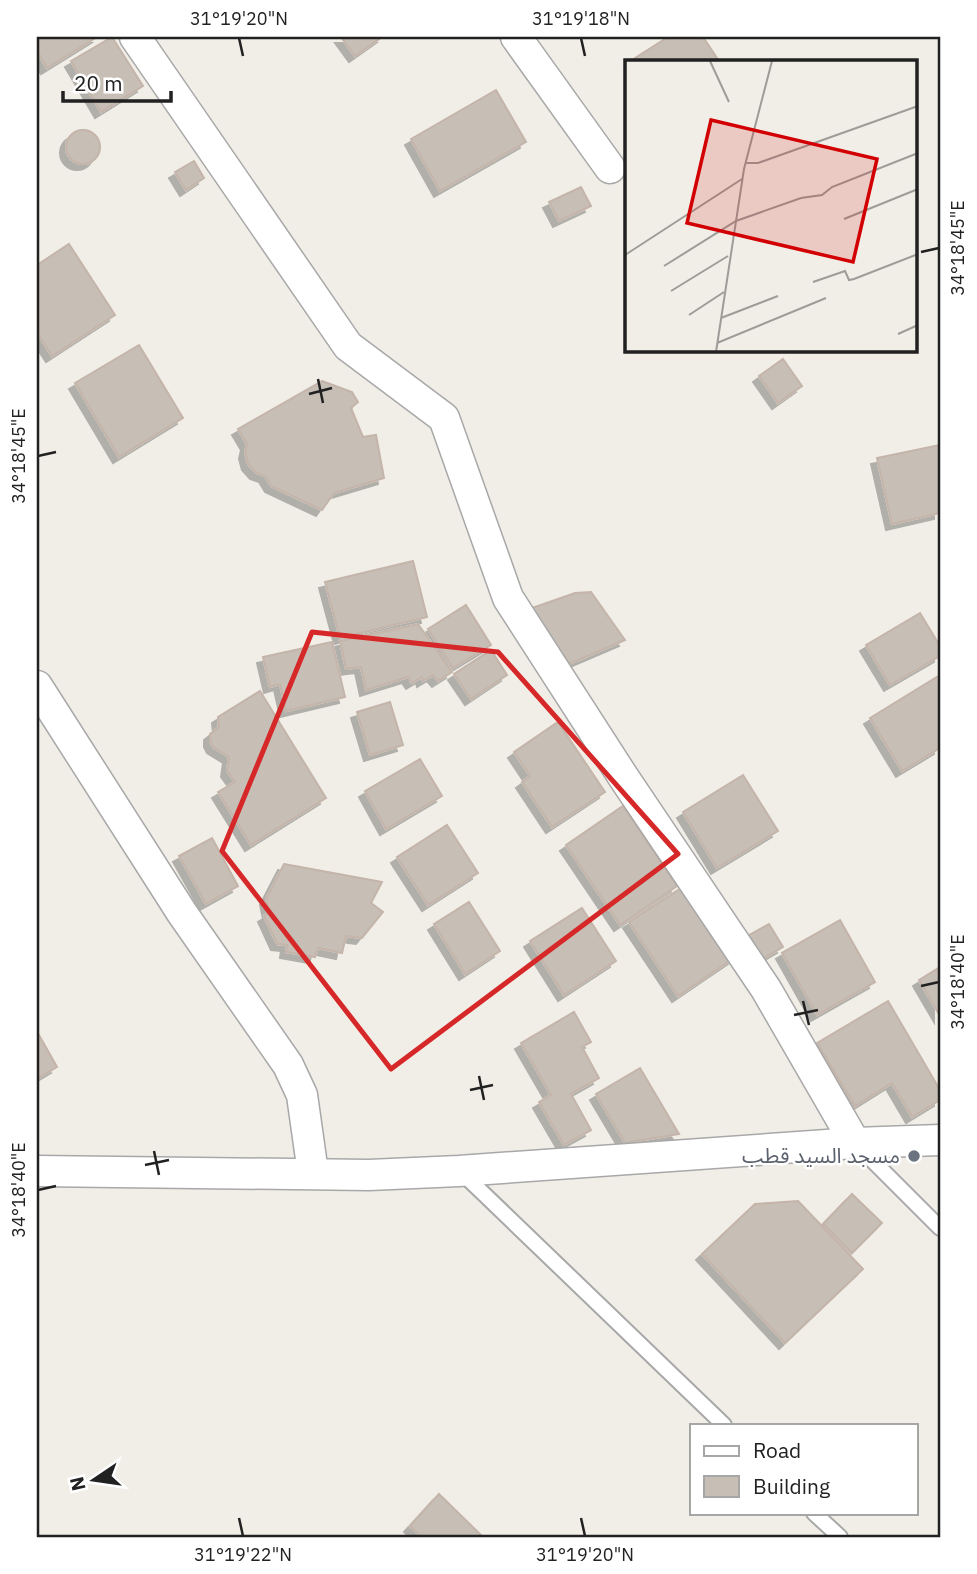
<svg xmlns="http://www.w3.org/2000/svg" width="977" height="1574" viewBox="0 0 977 1574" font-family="'IBM Plex Sans','Noto Sans Arabic',sans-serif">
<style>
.building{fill:#c7beb6;stroke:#c4b4a9;stroke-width:2;filter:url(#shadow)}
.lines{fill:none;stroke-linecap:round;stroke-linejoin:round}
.service-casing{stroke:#a8a8a8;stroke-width:18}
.minor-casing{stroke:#a8a8a8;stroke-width:33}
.service{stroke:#fff;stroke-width:14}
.minor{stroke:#fff;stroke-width:30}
.marked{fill:none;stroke:#d62828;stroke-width:5;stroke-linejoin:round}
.ticks{fill:none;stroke:#212121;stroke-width:2.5}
.worship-dot{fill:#6b7280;stroke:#fff;stroke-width:2.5}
.labels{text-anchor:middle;stroke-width:5;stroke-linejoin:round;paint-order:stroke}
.worship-label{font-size:21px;fill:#5b616d;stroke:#fff;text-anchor:end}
.inset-road{fill:none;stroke:#9e9c98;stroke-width:2}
.view{fill:#d20002;fill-opacity:0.15;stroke:#d20002;stroke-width:3.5}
.inset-edge{fill:none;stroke:#212121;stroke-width:3.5}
.neatline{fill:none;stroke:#212121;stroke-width:2.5}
.ticks-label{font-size:18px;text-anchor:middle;fill:#212121}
</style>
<defs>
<filter id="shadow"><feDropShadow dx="-6" dy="6" stdDeviation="0" flood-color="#0004"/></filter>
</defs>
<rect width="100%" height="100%" fill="#f1eee7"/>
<g class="building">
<polygon points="37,37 97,37 47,68 37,51"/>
<polygon points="112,37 143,86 101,112 71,61"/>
<polygon points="341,37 382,37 355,56"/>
<polygon points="668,37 703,37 719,61 632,60"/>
<polygon points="496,90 526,142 440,191 411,139"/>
<circle cx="83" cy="147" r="17"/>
<polygon points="194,161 204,178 186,190 175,172"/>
<polygon points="581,187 591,206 559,221 549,202"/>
<polygon points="69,244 115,315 52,356 37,333 37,265"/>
<polygon points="139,345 183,418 119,457 75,383"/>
<polygon points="783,359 802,386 778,403 759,376"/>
<polygon points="322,381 352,392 358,402 351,408 363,437 376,435 384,478 334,493 322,510 271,486 265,476 256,473 248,464 245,453 247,444 238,429"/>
<polygon points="940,445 940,513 892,524 877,458"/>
<polygon points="413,561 427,617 340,638 325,582"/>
<polygon points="591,592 625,640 569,664 532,608 575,593"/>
<polygon points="466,605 491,645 453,668 428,629"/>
<polygon points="920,613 940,646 940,656 890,685 866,645"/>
<polygon points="418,624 452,672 438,681 433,675 423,681 422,677 412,683 408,677 366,690 361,667 346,669 340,641"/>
<polygon points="332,642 345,697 286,711 280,684 270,687 263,657"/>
<polygon points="491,650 507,675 471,699 454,674"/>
<polygon points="940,675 940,748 902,771 870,718"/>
<polygon points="260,691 326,798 251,845 218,792 235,782 227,771 229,757 213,747 210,741 210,734 219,727 218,717"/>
<polygon points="390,702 403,745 370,755 357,712"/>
<polygon points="558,722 605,792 552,827 522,782 530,776 514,752"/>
<polygon points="420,759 442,796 386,829 365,791"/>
<polygon points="743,775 778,831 717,868 683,812"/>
<polygon points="623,806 677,886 620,925 566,845"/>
<polygon points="447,825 478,873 428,905 397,857"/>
<polygon points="212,838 238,886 206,904 179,856"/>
<polygon points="284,864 382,882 371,903 383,912 362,938 346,936 342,953 318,948 315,957 286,952 287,945 277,944 264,916 269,913 266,899"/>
<polygon points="686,885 734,958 678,996 629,922"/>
<polygon points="469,902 500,951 465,974 434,924"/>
<polygon points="582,908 616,961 564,995 530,941"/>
<polygon points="840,920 875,982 817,1015 782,953"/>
<polygon points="769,924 783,947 757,962 744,938"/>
<polygon points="940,967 940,1016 919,980"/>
<polygon points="888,1001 940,1090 940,1100 912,1117 892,1083 855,1106 817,1043"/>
<polygon points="574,1012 591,1042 582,1047 599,1078 571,1094 591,1130 564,1145 539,1102 551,1095 521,1043"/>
<polygon points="39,1035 57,1067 37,1079 37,1036"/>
<polygon points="640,1068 679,1134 625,1143 596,1094"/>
<polygon points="852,1194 882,1223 852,1253 823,1224"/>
<polygon points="798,1201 863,1269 785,1343 702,1254 755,1204"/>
<polygon points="439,1494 483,1537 422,1537 410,1526"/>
</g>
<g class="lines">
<g class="service-casing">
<g id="service">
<polyline points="856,1144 940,1228"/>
<polyline points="460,1171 724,1425"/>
<polyline points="814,1513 840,1537"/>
</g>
</g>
<g class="minor-casing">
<g id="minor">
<polyline points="135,37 348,346 444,418 508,598 624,778 766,989 855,1143"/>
<polyline points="516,37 610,168"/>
<polyline points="37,686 182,913 288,1065 302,1095 313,1173"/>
<polyline points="37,1171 369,1175 459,1171 855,1143 940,1140"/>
</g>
</g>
<use href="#service" class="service"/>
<use href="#minor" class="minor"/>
</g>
<path class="marked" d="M312 632 498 652 678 854 391 1069 222 851Z"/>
<path class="ticks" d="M239 38 243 56M581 38 585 56M921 252 939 248M318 379 323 403M309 394 332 388M38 456 56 452M921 986 939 982M803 1001 809 1025M794 1015 818 1010M479 1076 484 1100M470 1090 493 1085M154 1151 159 1175M145 1165 169 1160M38 1190 56 1186M239 1518 243 1536M581 1518 585 1536"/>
<circle class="worship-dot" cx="914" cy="1156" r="7"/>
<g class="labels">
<g class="worship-label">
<text x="900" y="1163">مسجد السيد قطب</text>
</g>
</g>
<g transform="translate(625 60)">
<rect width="292" height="292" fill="#f1eee7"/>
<path class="inset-road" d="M85 1 104 42M121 103H133L293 46M219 159 293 129M0 195 117 119M39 206 111 161 176 138 197 135 207 127 293 93M188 222 220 211 224 220 229 219 293 194M46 231 103 196M64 255 99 232M96 258 153 236M273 274 293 265M92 283 201 238M91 292 119 109 147 1"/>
<path class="view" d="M86 60 252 99 228 202 62 163Z"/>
<rect width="292" height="292" class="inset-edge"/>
</g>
<rect width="977" height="1574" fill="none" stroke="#ffffff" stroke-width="77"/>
<rect x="690" y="1424" width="228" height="91" fill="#ffffff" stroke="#a6a6a6" stroke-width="2"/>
<rect x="704" y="1446" width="35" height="10" fill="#ffffff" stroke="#a6a6a6" stroke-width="2"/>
<text x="753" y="1458" font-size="21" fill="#212121">Road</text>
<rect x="704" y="1476" width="35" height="21" fill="#c7beb6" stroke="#a6a6a6" stroke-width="2"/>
<text x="753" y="1494" font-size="21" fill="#212121">Building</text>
<g transform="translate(94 1480) rotate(257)" stroke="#ffffff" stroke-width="5" paint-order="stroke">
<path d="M0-5L12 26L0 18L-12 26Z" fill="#212121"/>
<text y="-10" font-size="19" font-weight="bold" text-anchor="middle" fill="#212121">N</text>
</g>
<path d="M63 91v10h108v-10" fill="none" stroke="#212121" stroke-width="3.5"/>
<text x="74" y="91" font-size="21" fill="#212121" stroke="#ffffff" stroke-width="5" paint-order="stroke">20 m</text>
<rect x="38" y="38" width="901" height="1498" class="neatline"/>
<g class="ticks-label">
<text x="239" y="25">31°19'20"N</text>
<text x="581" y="25">31°19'18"N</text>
<text transform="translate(958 248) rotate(-90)" y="6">34°18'45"E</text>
<text transform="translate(19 456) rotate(-90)" y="6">34°18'45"E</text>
<text transform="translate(958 982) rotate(-90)" y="6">34°18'40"E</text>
<text transform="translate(19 1190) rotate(-90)" y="6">34°18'40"E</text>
<text x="243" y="1561">31°19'22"N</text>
<text x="585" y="1561">31°19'20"N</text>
</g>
</svg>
